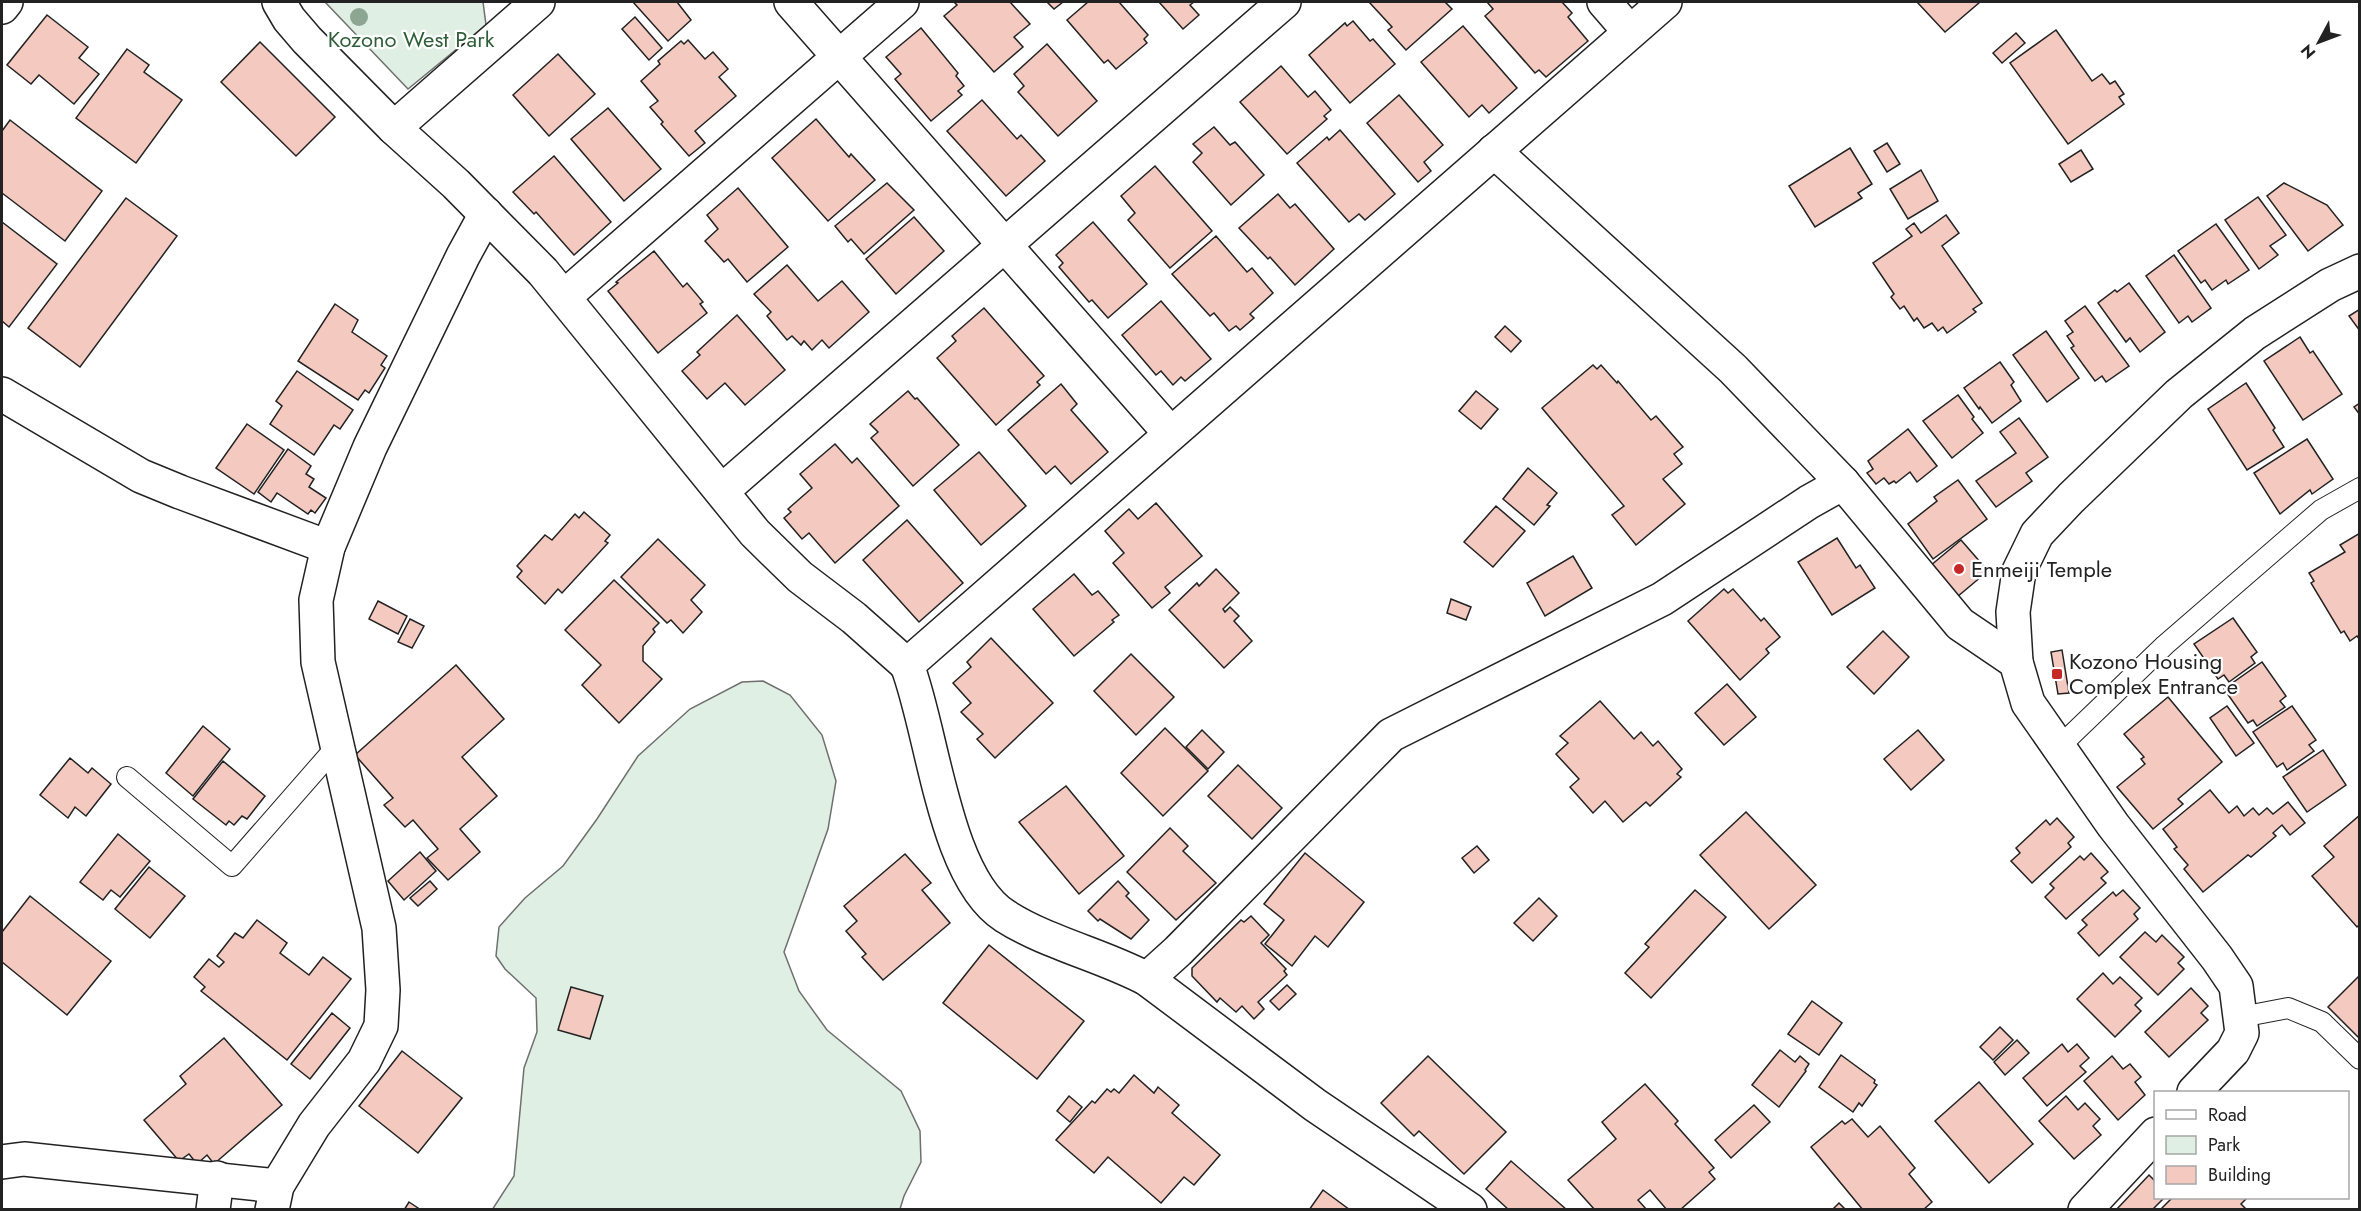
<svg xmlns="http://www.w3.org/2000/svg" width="2361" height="1211" viewBox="0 0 2361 1211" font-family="Jost,sans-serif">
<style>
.green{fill:#e0efe3;stroke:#6f6f6f;stroke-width:1.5}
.building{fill:#f3c9c0;stroke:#222;stroke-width:1.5}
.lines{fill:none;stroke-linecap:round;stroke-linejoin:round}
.lane-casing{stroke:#222;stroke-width:22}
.street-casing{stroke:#222;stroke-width:36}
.secondary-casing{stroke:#222;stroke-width:36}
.lane{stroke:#fff;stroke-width:20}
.street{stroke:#fff;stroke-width:33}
.secondary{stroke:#fff;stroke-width:33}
.tree{fill:#8da692}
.poi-dot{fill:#c62828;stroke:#fff;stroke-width:2}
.labels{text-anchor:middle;stroke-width:4.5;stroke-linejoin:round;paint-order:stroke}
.park-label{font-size:22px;fill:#2f5e38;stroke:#fff}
.poi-label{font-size:22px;fill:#222;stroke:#fff;text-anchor:start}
</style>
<rect width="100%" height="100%" fill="#fff"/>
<g class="green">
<polygon points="325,2 483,2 486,25 408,89"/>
<polygon points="763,681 790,695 822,735 836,781 828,829 784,952 799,991 827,1030 901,1091 920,1131 921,1162 904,1196 900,1209 492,1210 514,1176 524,1068 537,1032 536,998 505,969 496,956 499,927 525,898 563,866 597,819 638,756 690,709 742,682"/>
</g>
<g class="building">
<polygon points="633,2 677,2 691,20 668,41"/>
<polygon points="954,2 1010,2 1030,24 1014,37 1023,47 994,72 944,16 957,5"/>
<polygon points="1047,2 1063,2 1054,9"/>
<polygon points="1088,2 1119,2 1148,35 1144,39 1147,43 1116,69 1108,60 1104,63 1067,20"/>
<polygon points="1159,2 1194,2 1190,5 1199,15 1183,29"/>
<polygon points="1369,2 1445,2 1452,9 1406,50 1388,30 1392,27"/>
<polygon points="1487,2 1562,2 1572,13 1568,17 1588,41 1546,77 1539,70 1535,73 1485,16 1493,9"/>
<polygon points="1917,2 1980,2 1945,32"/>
<polygon points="47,15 88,47 79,58 99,74 74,104 39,75 31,84 7,65"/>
<polygon points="635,17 662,48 649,60 622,29"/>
<polygon points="1353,21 1370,41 1373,39 1395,64 1350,103 1309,55 1345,23 1347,26"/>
<polygon points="1463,26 1517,88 1489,113 1482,105 1469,117 1421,62"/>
<polygon points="921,28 958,73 956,76 964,86 958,91 962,95 931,121 895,79 901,74 886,57"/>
<polygon points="2056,30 2092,81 2102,74 2110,84 2115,81 2124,94 2119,97 2124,104 2068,144 2010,63"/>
<polygon points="2016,33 2025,43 2002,63 1993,53"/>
<polygon points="688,40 705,59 713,52 728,69 719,77 736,96 695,131 705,143 689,156 661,124 663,122 650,107 658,101 641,81 660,64 658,61 681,41 684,44"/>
<polygon points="260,42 335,117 296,156 221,82"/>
<polygon points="1047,44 1097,101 1058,136 1018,92 1024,86 1014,74"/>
<polygon points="127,49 149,65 144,72 182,100 136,163 76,118"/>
<polygon points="558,54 595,94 549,136 513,95"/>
<polygon points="1281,66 1308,97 1315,91 1331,110 1324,116 1327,119 1287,154 1240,102"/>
<polygon points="1399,95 1443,145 1424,162 1431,171 1418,182 1367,123"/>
<polygon points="982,100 1017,139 1021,135 1045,161 1006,196 947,131"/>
<polygon points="608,108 661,169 624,201 571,139"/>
<polygon points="816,119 849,157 851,154 875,180 828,221 772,158"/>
<polygon points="10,120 102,191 65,241 2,193 2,131"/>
<polygon points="1214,127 1230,145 1235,142 1264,175 1231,205 1193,162 1202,153 1193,144"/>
<polygon points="1340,130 1395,194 1365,220 1359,214 1349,222 1297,163 1327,137 1329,140"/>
<polygon points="1887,143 1900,164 1887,172 1874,151"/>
<polygon points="1850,148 1872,184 1858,193 1862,198 1815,227 1789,186"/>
<polygon points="2081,150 2093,169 2071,182 2059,164"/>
<polygon points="554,156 611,222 574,255 536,212 534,214 513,192"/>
<polygon points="1155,166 1212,231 1170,268 1128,220 1135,213 1121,196"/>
<polygon points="1921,170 1938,201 1908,219 1890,189"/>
<polygon points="887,183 914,210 864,254 851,239 848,242 835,226"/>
<polygon points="2284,183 2327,205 2343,225 2308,251 2267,196"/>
<polygon points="738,188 788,247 747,282 728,259 724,262 705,241 718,229 707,215"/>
<polygon points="1278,194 1290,208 1295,204 1334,249 1295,285 1270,257 1268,259 1239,228"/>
<polygon points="2258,197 2286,235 2270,246 2278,255 2259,269 2225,220"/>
<polygon points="126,198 177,236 80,367 28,328"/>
<polygon points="1946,215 1959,233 1942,246 1982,303 1973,309 1976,312 1947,333 1943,327 1938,331 1932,323 1924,328 1917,318 1914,321 1904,306 1900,309 1891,297 1894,294 1873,263 1912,236 1906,229 1914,223 1921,233"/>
<polygon points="914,217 944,251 896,294 866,259"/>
<polygon points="2,222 57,264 9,327 2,321"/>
<polygon points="1093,222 1147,284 1108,318 1092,300 1089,302 1059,267 1063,263 1056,255"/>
<polygon points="2216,224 2249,270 2228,284 2226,280 2212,290 2205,280 2201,283 2178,251"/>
<polygon points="1216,236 1247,272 1252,268 1273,293 1250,314 1254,318 1240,330 1236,326 1229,331 1214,313 1210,316 1172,274"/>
<polygon points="654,251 683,287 687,283 703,302 700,304 707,313 658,353 608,291 618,283 616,282"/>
<polygon points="2174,255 2211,308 2192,322 2188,316 2179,323 2146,276"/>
<polygon points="787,265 818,301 842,281 869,312 829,348 822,340 812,350 804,341 801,345 792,336 787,340 767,316 771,312 754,294"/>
<polygon points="2129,283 2165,332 2140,352 2130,338 2126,342 2098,303 2115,290 2117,292"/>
<polygon points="1161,301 1211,359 1185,381 1181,377 1173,385 1161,371 1156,375 1122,335"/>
<polygon points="335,304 358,320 352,332 387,356 381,365 385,368 369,393 365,390 358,400 298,361"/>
<polygon points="2085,306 2129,366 2106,382 2102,376 2095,381 2071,348 2074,346 2067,336 2073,332 2065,321"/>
<polygon points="984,308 1044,376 1037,382 1040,385 996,425 937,358 956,341 952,336"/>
<polygon points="2360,309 2360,331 2349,316"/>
<polygon points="737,315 785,370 745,405 725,383 707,399 682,371 700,355 697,352"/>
<polygon points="1505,326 1521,341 1511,352 1495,337"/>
<polygon points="2046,331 2079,378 2047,402 2013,355"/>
<polygon points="2300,337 2310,353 2313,351 2342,394 2303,420 2264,361"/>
<polygon points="2000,362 2014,382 2011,385 2021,401 1992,423 1980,407 1979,409 1964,388"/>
<polygon points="1593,365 1597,369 1601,365 1617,383 1618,381 1651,420 1656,416 1683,447 1674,454 1682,464 1663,479 1685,504 1636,545 1612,515 1624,506 1542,408"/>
<polygon points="297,371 353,410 340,429 334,425 314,455 270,424 282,406 276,401"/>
<polygon points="2246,383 2275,428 2273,430 2284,447 2247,470 2208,409"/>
<polygon points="1061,384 1077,404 1071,410 1108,452 1071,484 1055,466 1046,474 1008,430"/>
<polygon points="908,391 915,399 917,398 959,445 913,486 871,438 878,432 870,424"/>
<polygon points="1476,391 1498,409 1481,429 1459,411"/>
<polygon points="1958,395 1974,417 1972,419 1983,433 1952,458 1923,421"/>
<polygon points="2360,403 2360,415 2354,407"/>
<polygon points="2019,418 2048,457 2026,473 2032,481 1996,507 1976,481 2016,453 2000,432"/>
<polygon points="247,424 284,450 254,494 216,468"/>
<polygon points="1908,429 1937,466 1917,482 1910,472 1896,483 1894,481 1889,484 1884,478 1876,484 1867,473 1873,469 1868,461"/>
<polygon points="2307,439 2333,479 2312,494 2310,490 2280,514 2254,473"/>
<polygon points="835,444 852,463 857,458 899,506 835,563 809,533 802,539 784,518 791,512 788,509 812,488 800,474"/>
<polygon points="288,449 311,466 306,474 314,479 309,487 326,498 315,513 311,510 308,514 277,493 271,502 258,492"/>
<polygon points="979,452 1026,506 981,545 934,490"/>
<polygon points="1528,468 1557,493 1547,505 1550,506 1534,525 1503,499"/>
<polygon points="1958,480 1987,519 1933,559 1908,524 1937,501 1934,497"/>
<polygon points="1156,503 1202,556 1165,587 1170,593 1152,608 1113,563 1124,553 1105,531 1129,509 1138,519"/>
<polygon points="1496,506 1525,531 1493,567 1464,542"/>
<polygon points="584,512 610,535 605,541 608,543 562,593 558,589 545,604 517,577 522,571 517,566 545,535 552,540 575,514 579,518"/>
<polygon points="907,520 963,583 919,622 863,560"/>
<polygon points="2360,533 2360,640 2357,636 2350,641 2344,631 2341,633 2311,583 2314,581 2309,573 2345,552 2340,545"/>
<polygon points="1837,538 1856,568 1860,565 1875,588 1832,615 1798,562"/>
<polygon points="658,539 705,585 691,600 702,612 683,633 671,620 667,623 621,577"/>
<polygon points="1961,540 1988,571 1957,597 1930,566"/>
<polygon points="1573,556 1592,588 1545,616 1527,583"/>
<polygon points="1216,569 1239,593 1223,609 1225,612 1230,607 1239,616 1234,621 1252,641 1224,668 1169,610 1197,583 1199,586"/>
<polygon points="1074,574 1092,595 1098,591 1119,615 1112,620 1114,622 1074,656 1033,609"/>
<polygon points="614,580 659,623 653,629 655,632 643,646 643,661 662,679 619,723 582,685 601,665 565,630"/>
<polygon points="1724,589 1728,593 1733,589 1761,621 1764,618 1780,637 1766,649 1769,653 1740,680 1688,621"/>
<polygon points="1451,599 1471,607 1466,620 1447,613"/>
<polygon points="378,601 407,616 398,634 369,619"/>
<polygon points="2233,618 2257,652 2251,657 2255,663 2229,682 2224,675 2218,679 2194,644"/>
<polygon points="410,619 424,626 412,648 398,642"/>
<polygon points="1883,631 1909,657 1874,694 1847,667"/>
<polygon points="991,638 1053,703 995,758 977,739 983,734 961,712 971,703 953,683 971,667 967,662"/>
<polygon points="2062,650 2069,693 2058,694 2051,652"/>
<polygon points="1131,654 1174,697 1136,735 1094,691"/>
<polygon points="2262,662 2286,696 2280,701 2285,707 2257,726 2253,720 2248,723 2224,689"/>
<polygon points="456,665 504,719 462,757 497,796 460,829 480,852 448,880 427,858 438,849 413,820 405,827 384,805 393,798 355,755"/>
<polygon points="1727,684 1756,717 1724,745 1695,713"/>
<polygon points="2168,697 2222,762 2178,799 2183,804 2153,829 2117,787 2145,764 2141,759 2144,757 2124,734"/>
<polygon points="1600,701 1634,739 1641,732 1653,746 1658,741 1682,769 1677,774 1681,777 1650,806 1646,802 1623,822 1605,801 1593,813 1570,787 1579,779 1556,754 1568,743 1560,736"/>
<polygon points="2227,706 2254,743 2236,756 2210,718"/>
<polygon points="2292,706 2316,740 2309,745 2314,751 2287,770 2283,763 2277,767 2253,732"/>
<polygon points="203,726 230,749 193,796 166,773"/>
<polygon points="1165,728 1208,771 1163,816 1121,773"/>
<polygon points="1202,730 1224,752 1208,769 1186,747"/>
<polygon points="1918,730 1944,760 1911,790 1884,759"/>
<polygon points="2323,750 2346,785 2307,812 2283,777"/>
<polygon points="70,758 88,773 92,768 111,784 86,816 75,807 68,818 40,795"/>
<polygon points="223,761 265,796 247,819 242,816 234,825 229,821 226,825 193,799"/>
<polygon points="1238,765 1282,808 1252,839 1208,796"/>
<polygon points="1066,786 1124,856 1079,894 1019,822"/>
<polygon points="2210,790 2229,813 2237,806 2244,816 2253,808 2259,815 2267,808 2273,814 2288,802 2305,823 2290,835 2282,825 2273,833 2276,836 2251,857 2248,855 2203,892 2184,869 2188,865 2174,849 2177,847 2163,829"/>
<polygon points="1746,812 1816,885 1769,929 1700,855"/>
<polygon points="2360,815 2360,924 2357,927 2312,876 2334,857 2324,846"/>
<polygon points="2057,818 2074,837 2068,843 2071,847 2032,883 2011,861 2020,853 2016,848 2046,820 2050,825"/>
<polygon points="1170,828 1188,846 1183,851 1216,883 1176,920 1127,872"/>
<polygon points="118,834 150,861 120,897 111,890 103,900 80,882"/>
<polygon points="1477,846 1489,860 1474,873 1462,858"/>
<polygon points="420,852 436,871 404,900 388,881"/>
<polygon points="1305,853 1364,902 1328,947 1315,936 1292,966 1265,944 1284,920 1264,904"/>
<polygon points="2091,853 2108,872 2101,878 2106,883 2066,919 2045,897 2054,888 2050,884 2080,856 2084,860"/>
<polygon points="905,854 931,883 922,890 950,923 883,980 862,957 866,954 846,931 857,921 844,906"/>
<polygon points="149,867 185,896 150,938 115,909"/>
<polygon points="430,881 437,889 418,906 410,898"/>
<polygon points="1118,881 1129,893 1126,896 1149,920 1131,939 1100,919 1098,921 1088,911"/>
<polygon points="1695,890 1726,917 1651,998 1625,973 1649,947 1645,944"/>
<polygon points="2123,890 2140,908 2134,914 2138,919 2099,956 2078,933 2087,925 2082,920 2113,892 2116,896"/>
<polygon points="30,896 111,961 67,1015 2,962 2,932"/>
<polygon points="1539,898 1557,916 1533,941 1514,923"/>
<polygon points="1251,916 1269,935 1261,943 1286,969 1284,971 1287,975 1258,1002 1264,1009 1254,1019 1242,1006 1236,1012 1220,998 1217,1002 1192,976 1192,968 1241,920 1244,922"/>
<polygon points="257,920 287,943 280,953 309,975 323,957 351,979 287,1060 201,991 205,987 194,977 209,959 219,967 224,962 217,956 235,933 243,938"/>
<polygon points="2145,932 2156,942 2162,935 2184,957 2178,963 2184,969 2158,995 2120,957"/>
<polygon points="989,945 1084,1021 1037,1079 943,1003"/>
<polygon points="2103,973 2113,984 2120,977 2142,998 2135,1005 2141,1011 2115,1037 2077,999"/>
<polygon points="2360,975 2360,1039 2328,1007"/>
<polygon points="1287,985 1296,994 1279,1010 1270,1001"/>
<polygon points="571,987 603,996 590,1039 558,1030"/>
<polygon points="2191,988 2208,1006 2201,1013 2208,1020 2169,1057 2145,1032"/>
<polygon points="1812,1001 1842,1023 1819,1055 1788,1034"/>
<polygon points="332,1013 350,1028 310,1079 291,1064"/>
<polygon points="2000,1027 2013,1040 1993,1060 1980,1047"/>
<polygon points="224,1038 282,1105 214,1164 207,1155 197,1164 189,1154 179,1161 144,1120 186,1084 180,1076"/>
<polygon points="2017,1040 2029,1053 2005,1075 1994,1062"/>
<polygon points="2062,1044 2068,1052 2077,1044 2089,1058 2080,1066 2086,1072 2047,1106 2023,1078"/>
<polygon points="1780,1050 1795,1062 1800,1056 1809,1064 1805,1070 1806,1071 1779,1107 1752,1085"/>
<polygon points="402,1051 462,1098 418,1153 359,1106"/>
<polygon points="1841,1055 1875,1080 1874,1083 1877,1085 1862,1106 1859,1103 1853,1112 1819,1087"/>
<polygon points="1428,1056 1506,1132 1464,1174 1419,1131 1414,1136 1381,1103"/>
<polygon points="2112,1056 2123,1069 2130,1064 2141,1077 2135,1082 2145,1095 2118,1120 2084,1081"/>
<polygon points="1134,1075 1154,1093 1158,1087 1179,1105 1172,1113 1220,1155 1194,1185 1184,1177 1161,1203 1108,1157 1094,1173 1056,1140 1092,1101 1095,1103 1107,1089 1111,1092 1114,1089 1119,1093"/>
<polygon points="1979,1082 2033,1144 1989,1183 1935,1121"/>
<polygon points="1645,1084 1678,1121 1675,1124 1714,1168 1709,1172 1715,1179 1680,1210 1667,1210 1650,1190 1638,1200 1647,1210 1595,1210 1568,1180 1616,1139 1602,1122"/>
<polygon points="1069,1096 1082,1107 1070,1122 1057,1111"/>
<polygon points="2066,1096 2078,1110 2085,1103 2100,1119 2093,1126 2101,1135 2074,1159 2039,1121"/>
<polygon points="1754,1105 1770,1122 1731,1158 1715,1140"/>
<polygon points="1852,1119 1868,1137 1880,1126 1915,1168 1909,1174 1932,1202 1923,1210 1863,1210 1811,1147 1842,1121 1845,1124"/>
<polygon points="1511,1161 1567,1210 1509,1210 1486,1189"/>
<polygon points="2149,1175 2156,1182 2156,1198 2164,1198 2152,1210 2116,1210"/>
<polygon points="1323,1190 1350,1210 1309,1210"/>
<polygon points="2172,1198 2244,1198 2246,1199 2241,1204 2247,1210 2160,1210"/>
<polygon points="409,1202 421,1210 404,1210"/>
<polygon points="1839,1203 1846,1210 1832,1210"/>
</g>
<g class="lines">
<g class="lane-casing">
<g id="lane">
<polyline points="2059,747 2165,645 2321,510 2360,488"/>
<polyline points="127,777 232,866 337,746"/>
<polyline points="2241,1017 2288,1008 2322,1022 2360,1059"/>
</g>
</g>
<g class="street-casing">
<g id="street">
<polyline points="791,2 1170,433"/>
<polyline points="1604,2 1630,32"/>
<polyline points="2,7 6,2"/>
<polyline points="394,128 538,2"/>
<polyline points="1494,151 1733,369 1843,483 1960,624 2016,662"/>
<polyline points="564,297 902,2"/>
<polyline points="2,394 141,476 180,492 328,547"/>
<polyline points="722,491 1284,2"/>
<polyline points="1147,979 1178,951 1391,735 1662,599 1809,502 1843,483"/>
<polyline points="2,1162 24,1159 277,1186"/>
<polyline points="213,1210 217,1178"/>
<polyline points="272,1210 277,1186 314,1125 364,1061 381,1026 383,990 379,928 318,662 316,600 328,547 370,447 463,256 486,214"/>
<path d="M1470 1210 1315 1105 1147 979C1102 955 1047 943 1005 916 944 877 933 732 907 665L1665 2"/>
</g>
</g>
<g class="secondary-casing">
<g id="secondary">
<polyline points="279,2 289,19 307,40 394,128 456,184 543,272 755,533 800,577 854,618 907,665"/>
<polyline points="2194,1092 2233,1051 2242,1033 2236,986 2217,958 2113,825 2028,703 2016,662 2013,612 2019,571 2037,534 2071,498 2179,394 2255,333 2330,285 2360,271"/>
<polyline points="2085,1210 2156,1134"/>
</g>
</g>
<use href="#lane" class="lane"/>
<use href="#street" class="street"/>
<use href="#secondary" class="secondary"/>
</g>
<circle class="tree" cx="359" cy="17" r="9"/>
<g class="poi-dot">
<circle cx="1959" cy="569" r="6"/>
<rect x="2051" y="668" width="12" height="12" rx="3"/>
</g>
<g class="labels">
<g class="park-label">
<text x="411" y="47">Kozono West Park</text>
</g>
<g class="poi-label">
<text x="1971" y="577">Enmeiji Temple</text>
<text x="2069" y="669">Kozono Housing<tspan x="2069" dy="25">Complex Entrance</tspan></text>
</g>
</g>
<rect width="2361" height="1211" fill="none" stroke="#222222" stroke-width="6"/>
<rect x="2154" y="1091" width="195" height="108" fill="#ffffff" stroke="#a7a7a7" stroke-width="1.5"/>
<rect x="2166" y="1110" width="30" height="9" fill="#ffffff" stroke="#a7a7a7" stroke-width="1.5"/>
<text x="2208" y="1121" font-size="18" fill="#222222">Road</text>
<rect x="2166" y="1136" width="30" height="18" fill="#e0efe3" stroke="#a7a7a7" stroke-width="1.5"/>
<text x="2208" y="1151" font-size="18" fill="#222222">Park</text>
<rect x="2166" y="1166" width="30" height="18" fill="#f3c9c0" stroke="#a7a7a7" stroke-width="1.5"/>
<text x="2208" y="1181" font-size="18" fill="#222222">Building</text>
<g transform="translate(2319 42) rotate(229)" stroke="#ffffff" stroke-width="4.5" paint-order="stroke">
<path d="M0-4.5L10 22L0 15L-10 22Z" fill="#222222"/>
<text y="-9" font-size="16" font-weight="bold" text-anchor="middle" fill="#222222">N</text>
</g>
</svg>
